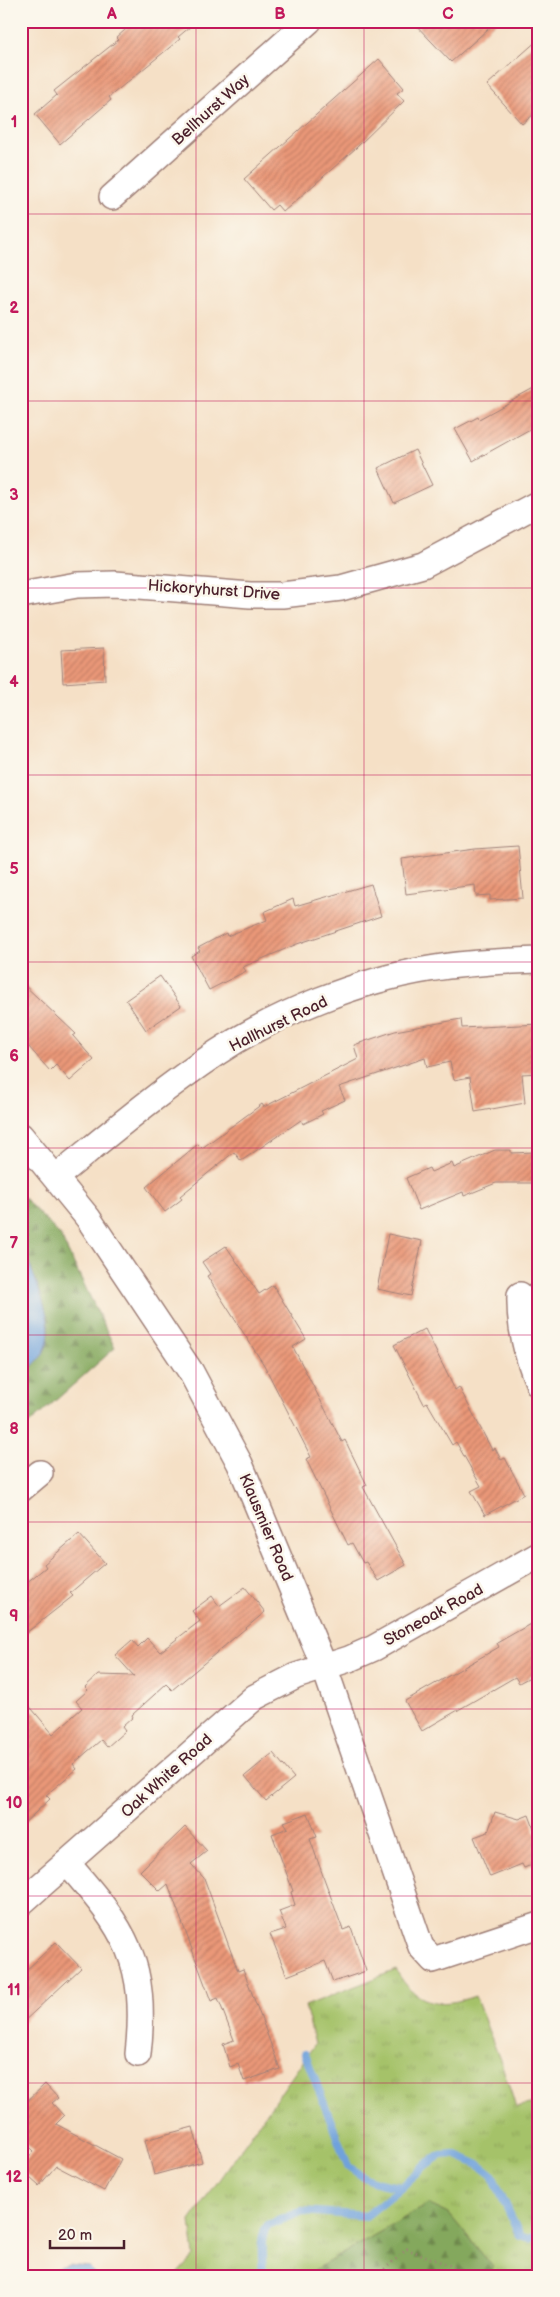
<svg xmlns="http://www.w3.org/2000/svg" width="560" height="2297" viewBox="0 0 560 2297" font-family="'Balsamiq Sans',sans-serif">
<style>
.grass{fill:url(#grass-tufts);stroke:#78704a}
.forest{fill:url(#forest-firs);stroke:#676444}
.water{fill:#6fa2db;stroke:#5c6083}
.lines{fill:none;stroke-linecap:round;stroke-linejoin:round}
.stream{stroke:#6fa2db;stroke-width:8}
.building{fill:url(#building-hatch)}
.minor-casing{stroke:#a08078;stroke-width:28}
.path{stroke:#a08078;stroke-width:3;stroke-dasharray:1 4;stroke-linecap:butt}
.minor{stroke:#fff;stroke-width:25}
.grid{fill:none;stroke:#c2185b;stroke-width:1;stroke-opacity:0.55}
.labels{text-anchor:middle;stroke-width:5;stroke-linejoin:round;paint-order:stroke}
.street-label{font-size:16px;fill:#4a1f2b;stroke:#fbf7ec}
.neatline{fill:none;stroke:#c2185b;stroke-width:2}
.grid-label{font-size:16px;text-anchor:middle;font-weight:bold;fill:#c2185b}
</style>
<defs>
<pattern id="grass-tufts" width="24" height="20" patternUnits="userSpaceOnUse" patternTransform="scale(1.25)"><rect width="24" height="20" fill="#a5c269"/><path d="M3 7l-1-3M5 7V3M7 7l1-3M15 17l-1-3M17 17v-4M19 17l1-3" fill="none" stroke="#90a65b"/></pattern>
<pattern id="forest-firs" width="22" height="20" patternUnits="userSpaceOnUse" patternTransform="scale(1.25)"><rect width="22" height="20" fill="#84a85d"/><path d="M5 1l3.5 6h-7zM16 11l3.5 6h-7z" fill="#6e884d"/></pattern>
<pattern id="building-hatch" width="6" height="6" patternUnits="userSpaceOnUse" patternTransform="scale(1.25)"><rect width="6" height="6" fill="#ea9878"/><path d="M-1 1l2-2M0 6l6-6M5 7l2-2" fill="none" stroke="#c07b63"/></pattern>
</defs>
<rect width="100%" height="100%" fill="#fbf7ec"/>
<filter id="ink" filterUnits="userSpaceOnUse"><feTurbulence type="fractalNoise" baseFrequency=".02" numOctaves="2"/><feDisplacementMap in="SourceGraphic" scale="10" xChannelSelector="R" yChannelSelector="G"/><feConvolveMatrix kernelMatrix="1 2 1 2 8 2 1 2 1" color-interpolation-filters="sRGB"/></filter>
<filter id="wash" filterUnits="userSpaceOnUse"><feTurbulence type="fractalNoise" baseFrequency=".0096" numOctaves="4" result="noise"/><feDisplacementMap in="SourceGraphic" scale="20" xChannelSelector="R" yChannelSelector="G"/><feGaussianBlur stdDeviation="1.12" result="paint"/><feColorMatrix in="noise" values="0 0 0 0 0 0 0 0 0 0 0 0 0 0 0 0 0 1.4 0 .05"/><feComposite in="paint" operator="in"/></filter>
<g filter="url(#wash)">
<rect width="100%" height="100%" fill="#f5e0c6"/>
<path class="grass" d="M396 1970C415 2004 439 2009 475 1996L502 2065 516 2107 539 2102V2276H175L194 2256 190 2221 315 2044 305 2006Z"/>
<g class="forest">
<polygon points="21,1195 60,1235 115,1348 21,1431"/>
<polygon points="428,2204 449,2214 493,2267 489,2276 304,2276"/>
</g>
<g class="water">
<path d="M21 1248C29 1260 33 1274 38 1287 51 1323 59 1351 21 1374Z"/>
<polygon points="69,2265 89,2267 98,2276 41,2276 49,2271"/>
</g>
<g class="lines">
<g class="stream">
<path d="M305 2054 348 2166C368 2182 378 2184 402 2187"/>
<path d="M263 2276C263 2261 258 2236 268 2225L303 2211 366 2216 402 2187 422 2167 441 2155 454 2154 479 2165 492 2175 520 2236 529 2239 539 2234"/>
</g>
</g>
<g id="blocks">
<g class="building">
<polygon points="135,21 197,21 178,37 180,39 109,97 111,100 60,144 35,114 57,95 54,91 118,40 116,38"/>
<polygon points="412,21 497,21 451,62"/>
<polygon points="539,39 539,110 522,124 487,85"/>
<polygon points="379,59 404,88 397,93 404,101 356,148 283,212 277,205 271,210 244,179"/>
<polygon points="539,386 539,424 473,461 455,429 478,417 479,419"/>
<polygon points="415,450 432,485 394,503 378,468"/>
<polygon points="104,648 105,680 63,683 61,650"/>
<polygon points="518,846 523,898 490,900 490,895 476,896 475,885 406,894 402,859 475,849"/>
<polygon points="371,884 381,916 297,944 243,967 246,971 209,990 191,956 200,951 198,948 226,933 227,936 267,920 264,912 293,899 295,906"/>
<polygon points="160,976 181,1006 146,1030 126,1000"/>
<polygon points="21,982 76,1034 73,1036 94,1060 70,1081 56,1065 50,1071 21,1038"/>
<polygon points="461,1019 462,1028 539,1024 539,1073 522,1074 525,1103 475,1112 470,1077 454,1080 450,1062 427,1067 425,1058 339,1087 345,1100 321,1111 323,1114 303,1124 301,1120 241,1161 234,1152 180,1196 182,1199 165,1212 146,1187 198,1144 202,1148 262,1104 264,1107 358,1059 354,1045 395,1031"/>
<polygon points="495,1150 511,1150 511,1153 534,1152 535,1183 496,1183 464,1196 463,1192 419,1210 406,1178 429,1168 431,1172 452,1163 454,1168"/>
<polygon points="388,1234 422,1241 411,1296 377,1289"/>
<polygon points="226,1246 259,1294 273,1285 306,1339 293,1347 342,1442 345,1440 367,1485 363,1487 406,1565 378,1581 366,1562 363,1563 352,1543 348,1545 306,1459 311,1457 264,1365 207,1276 210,1274 202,1262"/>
<polygon points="425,1329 455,1390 459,1387 492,1450 495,1448 501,1460 505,1458 524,1494 485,1515 471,1491 481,1486 456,1442 452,1445 427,1402 424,1404 394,1345"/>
<polygon points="79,1534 105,1563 70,1593 73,1596 21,1637 21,1587 46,1567 44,1564"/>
<polygon points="245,1587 265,1612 172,1690 166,1684 132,1715 133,1717 122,1727 125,1731 107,1747 101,1740 73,1764 77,1769 46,1795 50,1799 21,1826 21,1696 53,1734 82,1708 76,1701 88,1690 85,1687 98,1675 134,1676 115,1655 132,1640 138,1647 147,1638 160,1652 200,1621 192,1611 212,1596 219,1606"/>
<polygon points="539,1619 539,1672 519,1683 515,1677 422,1731 405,1701 499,1647 497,1643"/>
<polygon points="273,1753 294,1778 266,1801 245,1776"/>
<polygon points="495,1812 519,1819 529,1815 539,1842 539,1862 524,1868 522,1864 490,1877 474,1837 488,1832"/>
<polygon points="308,1813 317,1837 310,1839 322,1873 343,1930 351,1927 366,1971 333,1982 325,1961 287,1976 270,1934 286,1929 279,1911 295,1905 291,1892 293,1891 272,1834 288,1828 284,1822"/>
<polygon points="185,1827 207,1851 191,1864 204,1878 238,1971 243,1969 280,2069 244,2081 238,2064 230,2067 223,2044 234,2040 218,1998 211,2001 168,1884 160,1891 140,1871"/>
<polygon points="56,1942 81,1968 21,2024 21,1975"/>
<polygon points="45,2084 58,2098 52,2103 64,2116 56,2124 121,2159 104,2191 56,2166 39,2186 21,2170 21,2165 34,2151 21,2138 21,2107"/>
<polygon points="193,2127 202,2162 154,2175 145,2140"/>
</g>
</g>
</g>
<g filter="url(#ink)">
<use href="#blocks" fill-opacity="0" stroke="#a08078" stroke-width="1"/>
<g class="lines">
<g class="minor-casing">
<g id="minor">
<polyline points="112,197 309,21"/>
<polyline points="21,595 77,585 115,584 250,595 282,595 341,588 423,565 539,503"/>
<polyline points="21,1136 88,1218 191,1372 240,1464 324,1666 421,1947 433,1960 539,1925"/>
<path d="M56 1177C109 1134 161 1090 218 1052 277 1013 360 980 429 969 465 963 502 961 539 960"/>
<path d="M520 1295C519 1327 526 1355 539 1385"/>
<polyline points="21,1489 40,1473"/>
<path d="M67 1863C126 1930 148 1962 138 2054"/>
<polyline points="21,1903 255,1697 296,1676 349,1659 374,1648 539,1555"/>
</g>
</g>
<polyline class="path" points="377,2276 407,2249 477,2276"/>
<use href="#minor" class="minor"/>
</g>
</g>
<path class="grid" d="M196 21V2276M364 21V2276M21 214H539M21 401H539M21 588H539M21 775H539M21 962H539M21 1148H539M21 1335H539M21 1522H539M21 1709H539M21 1896H539M21 2083H539"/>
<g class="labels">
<g class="street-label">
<text transform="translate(210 109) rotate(-42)" y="6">Bellhurst Way</text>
<text transform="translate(214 589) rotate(4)" y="6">Hickoryhurst Drive</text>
<text transform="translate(278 1023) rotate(-26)" y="6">Hallhurst Road</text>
<text transform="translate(267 1527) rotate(67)" y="6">Klausmier Road</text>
<text transform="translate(433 1614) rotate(-29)" y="6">Stoneoak Road</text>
<text transform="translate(166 1775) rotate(-42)" y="6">Oak White Road</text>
</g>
</g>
<rect width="560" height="2297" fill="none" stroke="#fbf7ec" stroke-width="55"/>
<path d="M50 2240v8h74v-8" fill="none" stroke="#4a1f2b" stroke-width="2.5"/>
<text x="58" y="2240" font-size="15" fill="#4a1f2b" stroke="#fbf7ec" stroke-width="4" paint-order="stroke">20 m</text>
<rect x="28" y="28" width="504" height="2242" class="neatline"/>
<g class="grid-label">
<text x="112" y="19">A</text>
<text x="280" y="19">B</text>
<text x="448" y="19">C</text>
<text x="14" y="127">1</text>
<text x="14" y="313">2</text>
<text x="14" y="500">3</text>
<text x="14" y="687">4</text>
<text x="14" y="874">5</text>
<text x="14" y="1061">6</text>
<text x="14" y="1248">7</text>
<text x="14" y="1434">8</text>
<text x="14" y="1621">9</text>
<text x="14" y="1808">10</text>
<text x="14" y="1995">11</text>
<text x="14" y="2182">12</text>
</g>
</svg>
